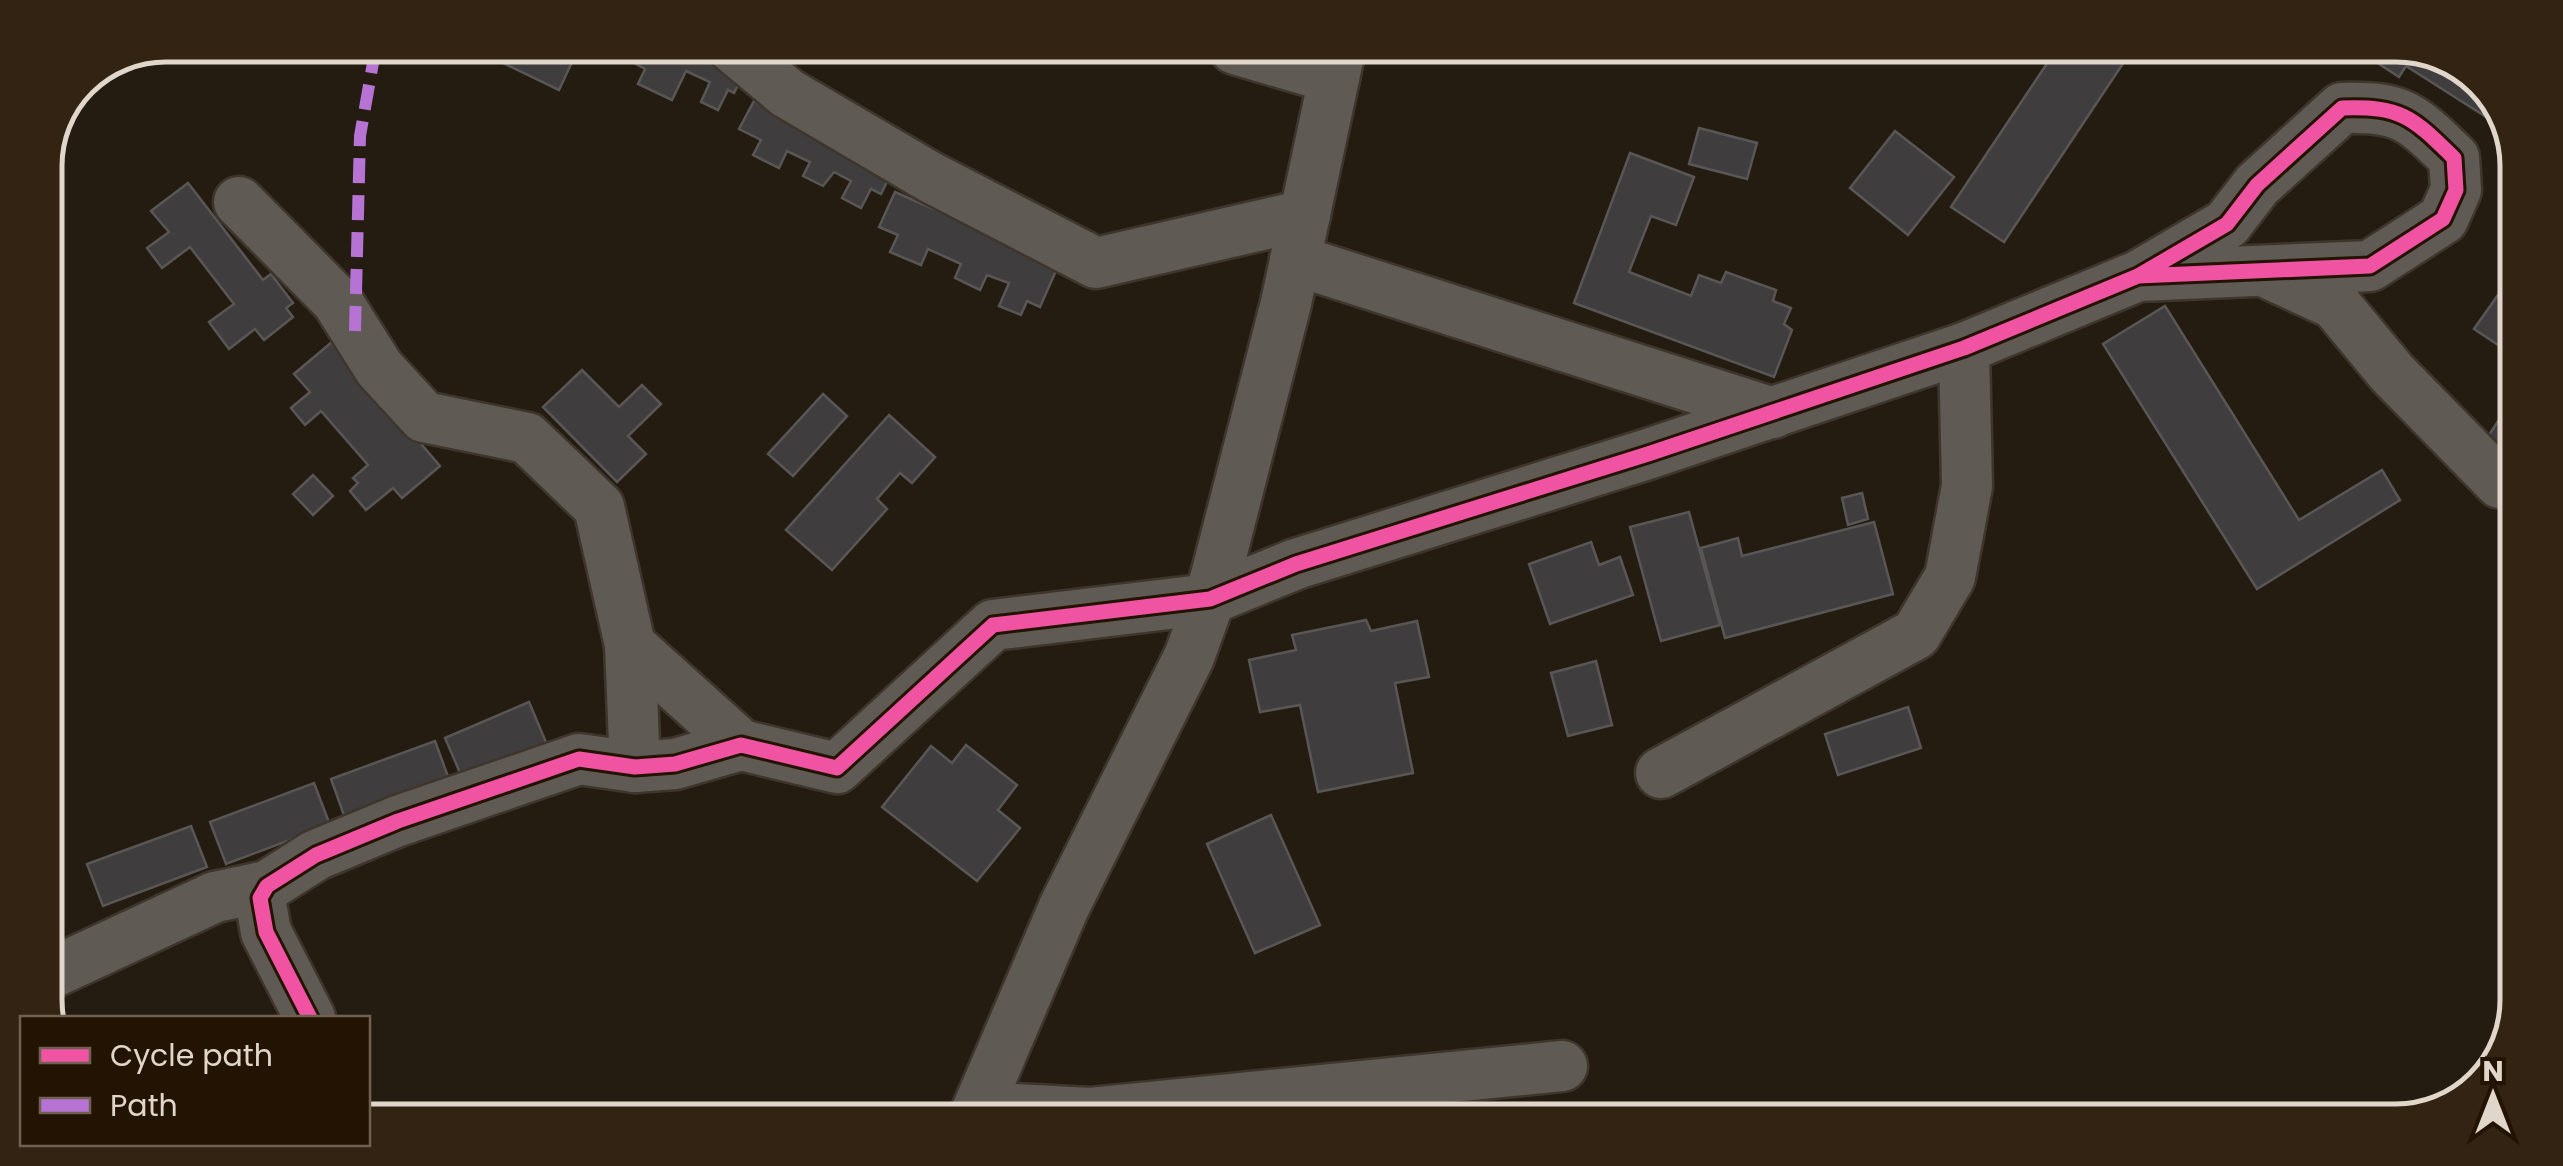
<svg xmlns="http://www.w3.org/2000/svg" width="2563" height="1166" viewBox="0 0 2563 1166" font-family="Poppins,sans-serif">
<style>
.building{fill:#403d3f;stroke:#595656;stroke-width:2.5}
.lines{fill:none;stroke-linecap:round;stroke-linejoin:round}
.minor-casing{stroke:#3e362d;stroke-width:55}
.minor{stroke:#5f5a54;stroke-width:50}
.quiet{stroke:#b673d3;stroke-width:12;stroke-dasharray:25 12;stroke-linecap:butt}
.cycleway-casing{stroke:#231302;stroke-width:21}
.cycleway{stroke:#f153a3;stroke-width:15}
.rim{fill:none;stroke:#e1d6ca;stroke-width:5}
</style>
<rect width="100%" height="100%" fill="#251c11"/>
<g class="building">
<polygon points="506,46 579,47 559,90 499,61"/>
<polygon points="633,47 706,47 747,67 734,93 728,90 718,110 701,102 710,82 686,71 672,100 638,84 645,69 627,59"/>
<polygon points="2054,53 2130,53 2004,242 1951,207"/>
<polygon points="2364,54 2443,54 2493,93 2508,131 2406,66 2399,77"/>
<polygon points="754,101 893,169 881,194 871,189 861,208 842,198 851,181 834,172 823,186 803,176 810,162 787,151 779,168 753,155 761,140 739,129"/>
<polygon points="1699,128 1757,143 1747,179 1689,164"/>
<polygon points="1895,131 1954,177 1908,235 1850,188"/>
<polygon points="1630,153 1694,177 1676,225 1651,216 1629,272 1691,296 1699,275 1721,283 1726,272 1776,290 1773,301 1791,308 1784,324 1792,330 1774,377 1574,303"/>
<polygon points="188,183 263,280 271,274 293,303 286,308 293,317 264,340 255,329 229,349 209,322 234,304 190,247 162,268 147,248 169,232 151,211"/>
<polygon points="895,192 1059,264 1040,307 1027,301 1021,315 999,306 1009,283 987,275 980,290 955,278 961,264 928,249 921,265 890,252 898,235 879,227"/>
<polygon points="2517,268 2516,357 2474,329"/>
<polygon points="2165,306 2299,520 2382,470 2400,500 2257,589 2103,344"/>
<polygon points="333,341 440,466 402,498 393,488 366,510 350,491 358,483 353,478 368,465 321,411 305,425 291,408 310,392 294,374"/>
<polygon points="582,370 619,407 642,385 661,404 628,436 646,454 617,482 543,407"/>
<polygon points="823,394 847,416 793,476 768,454"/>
<polygon points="2514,397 2515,398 2515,457 2487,438"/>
<polygon points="889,415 935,457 912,483 900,473 877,499 887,509 832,570 786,530"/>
<polygon points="313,475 333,496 313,515 293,494"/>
<polygon points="1862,493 1868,519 1848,525 1842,498"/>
<polygon points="1689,512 1720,625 1661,641 1630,527"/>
<polygon points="1874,522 1893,594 1725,638 1701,548 1738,538 1742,556"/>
<polygon points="1591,542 1599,565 1620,557 1633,595 1550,624 1529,564"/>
<polygon points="1366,620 1371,631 1417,621 1429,677 1395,683 1413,773 1318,792 1300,705 1260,712 1249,660 1296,650 1292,635"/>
<polygon points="1596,661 1612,725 1568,736 1551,673"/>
<polygon points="529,702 548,747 464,782 445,738"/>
<polygon points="1908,707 1921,748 1838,775 1825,734"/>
<polygon points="435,741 450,782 346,821 331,779"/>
<polygon points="966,745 1017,785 998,810 1020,828 977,881 882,807 931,746 952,763"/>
<polygon points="314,783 330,825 226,864 210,822"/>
<polygon points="1271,815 1320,925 1255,953 1207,844"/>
<polygon points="191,826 207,867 103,906 87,864"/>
</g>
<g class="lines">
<g class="minor-casing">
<g id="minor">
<polyline points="732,47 787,93 930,177 1096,263 1305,215"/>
<polyline points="1235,49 1334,78"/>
<polyline points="239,202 337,301 379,368 424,417 527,438 599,507 630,645 741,745"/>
<polyline points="1295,260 1773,413"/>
<polyline points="2270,274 2335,304 2392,373 2500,483"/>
<polyline points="630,645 635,767"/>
<polyline points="1661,773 1916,634 1950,577 1967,486 1964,348"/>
<polyline points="45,976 215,897 267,886"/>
<path d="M310 1018 266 932 260 898 267 886 316 855 398 821 579 759 635 767 675 764 741 745 837 768 993 625 1210 599 1296 564 1648 454 1964 348 2138 276 2227 224 2257 185 2342 108C2402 106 2412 117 2454 158L2456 190 2443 219 2370 266 2138 276"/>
<polyline points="975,1115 1064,907 1189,657 1210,599 1286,303 1340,50"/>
<polyline points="981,1115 1014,1109 1090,1113 1562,1066"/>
</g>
</g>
<use href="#minor" class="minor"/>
<polyline class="quiet" points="355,331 360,136 376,46"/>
<g class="cycleway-casing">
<path id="cycleway" d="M310 1018 266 932 260 898 267 886 316 855 398 821 579 759 635 767 675 764 741 745 837 768 993 625 1210 599 1296 564 1648 454 1964 348 2138 276 2227 224 2257 185 2342 108C2402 106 2412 117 2454 158L2456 190 2443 219 2370 266 2138 276"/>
</g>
<use href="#cycleway" class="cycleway"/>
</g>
<path d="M0 0H2563V1166H0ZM166 62H2396A104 104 0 0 1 2500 166V1000A104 104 0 0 1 2396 1104H166A104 104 0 0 1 62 1000V166A104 104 0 0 1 166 62Z" fill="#322312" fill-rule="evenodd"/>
<path class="rim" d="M166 62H2396A104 104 0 0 1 2500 166V1000A104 104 0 0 1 2396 1104H166A104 104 0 0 1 62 1000V166A104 104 0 0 1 166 62Z"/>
<rect x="20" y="1016" width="350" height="130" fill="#231302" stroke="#6f6152" stroke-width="2.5"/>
<rect x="40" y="1048" width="50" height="15" fill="#f153a3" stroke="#6f6152" stroke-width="2.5"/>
<text x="110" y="1066" font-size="30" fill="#e1d6ca">Cycle path</text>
<rect x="40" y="1098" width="50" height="15" fill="#b673d3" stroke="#6f6152" stroke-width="2.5"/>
<text x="110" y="1116" font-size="30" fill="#e1d6ca">Path</text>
<g transform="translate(2493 1096)" stroke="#231302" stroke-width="8" paint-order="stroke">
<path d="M0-8L18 38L0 25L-18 38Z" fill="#e1d6ca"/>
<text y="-15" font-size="28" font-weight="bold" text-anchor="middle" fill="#e1d6ca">N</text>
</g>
</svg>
